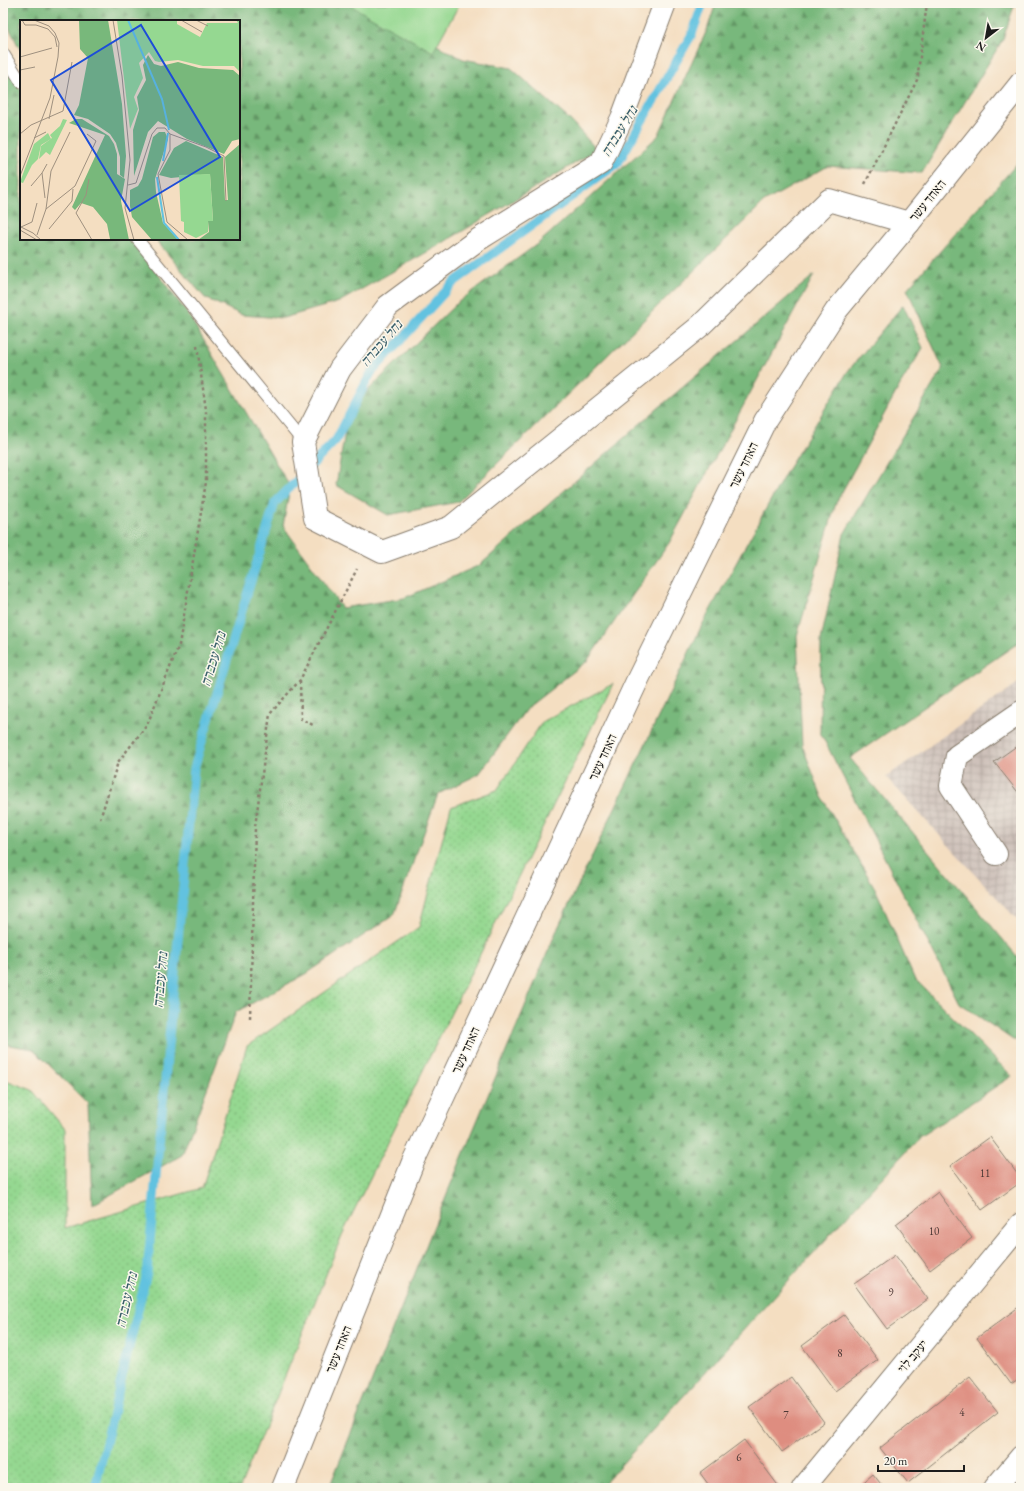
<svg xmlns="http://www.w3.org/2000/svg" width="1024" height="1491" viewBox="0 0 1024 1491" font-family="'EB Garamond','Frank Ruhl Libre',serif">
<style>
.industrial{fill:url(#industrial-grid)}
.grass{fill:url(#grass-dots);stroke:#587a56}
.forest{fill:url(#forest-firs);stroke:#4a6a4c}
.pitch{fill:#95d891;stroke:#587a56}
.lines{fill:none;stroke-linecap:round;stroke-linejoin:round}
.stream{stroke:#62c2e0;stroke-width:9}
.building{fill:#de8d80}
.lane-casing{stroke:#887d6e;stroke-width:13}
.street-casing{stroke:#887d6e;stroke-width:24}
.secondary-casing{stroke:#887d6e;stroke-width:24}
.path{stroke:#887d6e;stroke-width:2.5;stroke-dasharray:3 3;stroke-linecap:butt}
.lane{stroke:#fff;stroke-width:11}
.street{stroke:#fff;stroke-width:22}
.secondary{stroke:#fff;stroke-width:22}
.labels{text-anchor:middle;stroke-width:3;stroke-linejoin:round;paint-order:stroke}
.number-label{font-size:11px;fill:#4c3835}
.street-label{font-size:13px;fill:#1c1c1c;stroke:#fbf7ec}
.water-label{font-size:14px;font-style:italic;fill:#385e6a;stroke:#fbf7ec}
.inset-river{fill:none;stroke:#62c2e0;stroke-width:2}
.inset-road{fill:none;stroke:#9e907f;stroke-width:1}
.view{fill:#1d4ed8;fill-opacity:0.15;stroke:#1d4ed8;stroke-width:2}
.inset-edge{fill:none;stroke:#1c1c1c;stroke-width:2}
</style>
<defs>
<pattern id="industrial-grid" width="8" height="8" patternUnits="userSpaceOnUse"><rect width="8" height="8" fill="#cec1ba"/><path d="M0 4h8M4 0v8" fill="none" stroke="#b0a59f"/></pattern>
<pattern id="grass-dots" width="8" height="8" patternUnits="userSpaceOnUse"><rect width="8" height="8" fill="#95d891"/><path d="M2 2h.1M6 6h.1" fill="none" stroke="#80b97c" stroke-width="1.8" stroke-linecap="round"/></pattern>
<pattern id="forest-firs" width="22" height="20" patternUnits="userSpaceOnUse"><rect width="22" height="20" fill="#78b87b"/><path d="M5 1l3.5 6h-7zM16 11l3.5 6h-7z" fill="#629564"/></pattern>
</defs>
<rect width="100%" height="100%" fill="#fbf7ec"/>
<filter id="ink" filterUnits="userSpaceOnUse"><feTurbulence type="fractalNoise" baseFrequency=".025" numOctaves="2"/><feDisplacementMap in="SourceGraphic" scale="8" xChannelSelector="R" yChannelSelector="G"/><feConvolveMatrix kernelMatrix="1 2 1 2 8 2 1 2 1" color-interpolation-filters="sRGB"/></filter>
<filter id="wash" filterUnits="userSpaceOnUse"><feTurbulence type="fractalNoise" baseFrequency=".012" numOctaves="4" result="noise"/><feDisplacementMap in="SourceGraphic" scale="16" xChannelSelector="R" yChannelSelector="G"/><feGaussianBlur stdDeviation="0.9" result="paint"/><feColorMatrix in="noise" values="0 0 0 0 0 0 0 0 0 0 0 0 0 0 0 0 0 1.4 0 .05"/><feComposite in="paint" operator="in"/></filter>
<g filter="url(#wash)">
<rect width="100%" height="100%" fill="#f4dec1"/>
<polygon class="industrial" points="1021,681 1021,924 886,777"/>
<polygon class="grass" points="613,684 342,1235 240,1488 3,1488 3,1079 32,1090 65,1129 65,1228 202,1188 247,1046 419,927 451,807 497,790 543,721"/>
<g class="forest">
<polygon points="3,3 357,3 463,59 511,68 570,120 597,150 436,247 339,302 283,318 242,315 205,298 155,239 239,239 239,21 21,21 21,51 3,16"/>
<polygon points="716,3 1015,3 1003,39 922,173 828,166 764,202 458,502 388,515 336,485 349,409 457,303 540,242 658,136 707,30"/>
<polygon points="3,64 21,89 21,239 132,239 190,317 290,487 283,526 342,608 404,598 480,565 642,422 814,275 669,543 587,661 527,708 479,774 438,794 394,915 306,974 236,1012 182,1155 92,1205 88,1104 33,1049 3,1044"/>
<polygon points="1021,159 1021,641 850,758 1021,961 1021,1040 1013,1040 959,1003 820,732 821,640 844,534 943,368 907,289"/>
<polygon points="903,305 923,348 900,385 836,503 797,636 802,745 822,797 876,890 914,978 1012,1076 919,1137 600,1488 329,1488 448,1191 556,932 701,627 785,474 848,371"/>
</g>
<polygon class="pitch" points="346,3 460,3 433,52"/>
<g class="lines">
<polyline class="stream" points="95,1488 147,1273 194,768 275,503 336,440 371,373 454,282 618,163 692,34 703,3"/>
</g>
<g id="blocks">
<g class="building">
<polygon points="1021,743 1021,796 994,762"/>
<polygon points="990,1137 1021,1179 1021,1182 982,1210 950,1166"/>
<polygon points="938,1192 972,1238 930,1270 896,1224"/>
<polygon points="895,1255 928,1299 887,1329 854,1284"/>
<polygon points="1020,1306 1021,1377 1011,1384 977,1338"/>
<polygon points="844,1315 878,1360 835,1391 802,1346"/>
<polygon points="791,1377 824,1422 782,1452 749,1407"/>
<polygon points="970,1377 998,1412 908,1483 880,1448"/>
<polygon points="744,1440 780,1488 711,1488 700,1473"/>
<polygon points="873,1474 884,1488 857,1488"/>
</g>
</g>
</g>
<g filter="url(#ink)">
<use href="#blocks" fill-opacity="0" stroke="#887d6e" stroke-width="1"/>
<g class="lines">
<g class="lane-casing">
<g id="lane">
<polyline points="3,53 21,82"/>
<polyline points="137,239 303,442"/>
</g>
</g>
<g class="street-casing">
<g id="street">
<polyline points="665,3 622,118 601,163 476,241 388,306 340,369 303,442 315,518 382,552 451,527 699,327 829,200 909,223"/>
<polyline points="996,854 951,786 957,756 1021,712"/>
<polyline points="283,1488 413,1162 638,679 765,421 836,311 909,223 1021,83"/>
<polyline points="803,1488 1021,1224"/>
</g>
</g>
<g class="secondary-casing">
<polyline id="secondary" points="995,1488 1021,1457"/>
</g>
<g class="path">
<polyline points="865,184 917,80 927,3"/>
<polyline points="300,681 301,719 315,726"/>
<polyline points="100,819 118,762 147,725 179,645 206,482 206,410 197,346"/>
<polyline points="250,1018 255,827 270,714 300,680 357,569"/>
</g>
<use href="#lane" class="lane"/>
<use href="#street" class="street"/>
<use href="#secondary" class="secondary"/>
</g>
</g>
<g class="labels">
<g class="number-label">
<text x="985" y="1177">11</text>
<text x="934" y="1235">10</text>
<text x="891" y="1296">9</text>
<text x="840" y="1357">8</text>
<text x="962" y="1416">4</text>
<text x="786" y="1419">7</text>
<text x="739" y="1461">6</text>
</g>
<g class="street-label">
<text transform="translate(927 200) rotate(-51)" y="5">האחד עשר</text>
<text transform="translate(743 465) rotate(-64)" y="5">האחד עשר</text>
<text transform="translate(602 757) rotate(-65)" y="5">האחד עשר</text>
<text transform="translate(465 1050) rotate(-65)" y="5">האחד עשר</text>
<text transform="translate(338 1349) rotate(-68)" y="5">האחד עשר</text>
<text transform="translate(912 1356) rotate(-50)" y="5">יעקב לוי</text>
</g>
<g class="water-label">
<text transform="translate(619 131) rotate(-58)" y="5">נחל עכברה</text>
<text transform="translate(381 343) rotate(-49)" y="5">נחל עכברה</text>
<text transform="translate(213 659) rotate(-73)" y="5">נחל עכברה</text>
<text transform="translate(160 980) rotate(-85)" y="5">נחל עכברה</text>
<text transform="translate(126 1300) rotate(-77)" y="5">נחל עכברה</text>
</g>
</g>
<g transform="translate(20 20)">
<rect width="220" height="220" fill="#f4dec1"/>
<path d="M97 0H157V4L180 17 187 3H218L216 0H220V52L214 46H183L158 40 139 42 135 41 129 32 119 43 123 58 114 77 118 89 110 109ZM43 99 47 100 30 135 26 132 19 139 21 126 32 118 30 115 40 106Z" fill="#95d891"/>
<path d="M59 0H88L102 84 106 136 104 158 100 155V137L96 123 90 114 68 99 54 95 59 85 68 38 60 29ZM128 35 134 44 141 46 158 42 179 48 213 50 220 56V119L212 121 204 134 167 119 138 101 128 112 114 156 113 110 119 90 117 77 126 60 123 45ZM56 99H62L89 116 94 124 97 134V154L105 159 101 181 109 220 90 219 87 204 73 187 61 183 55 190 52 187 85 115 49 103ZM139 112H145L148 119 135 159 136 172 143 203 159 220H132L112 197 110 186V170L118 166 122 159 133 117ZM166 121 203 137 205 180H208L205 137 220 124V220H178L189 212 188 201H193L190 154 151 158 139 155 154 128Z" fill="#78b87b"/>
<path d="M28 113 31 119 21 125 18 139 12 145 3 163 0 162 14 124Z" fill="#95d891"/>
<path d="M190 154 193 201H188V212L176 218 164 212V202L161 201 159 155Z" fill="#95d891"/>
<path class="inset-river" d="M108 0 142 79 149 110M143 141 148 113M137 157 144 203 159 220"/>
<path class="inset-road" d="M2 0 5 5H16L28 9 35 17 37 27M93 0 102 56 110 140 105 188 114 220M161 0 182 12M176 0 188 6M0 37 32 28M0 50 15 47M29 99 34 75M0 114 11 105 43 91 52 42M150 114 186 127 204 136 206 181M14 118 26 112M0 156 30 78 38 37 39 23 35 13 29 6 14 0M69 159 66 175 56 193 72 220M108 165 116 163 132 114 137 108H145L150 114V130L138 154 147 202 168 220M11 166 22 153M25 178 22 153 27 144M26 189 31 151 50 112M1 207 12 202 17 183M1 207 13 213 21 220M29 209 52 181 53 169M0 210 17 220M17 215 26 189 55 166 76 121 67 114"/>
<path class="view" d="M121 5 200 137 110 191 31 60Z"/>
<rect width="220" height="220" class="inset-edge"/>
</g>
<rect width="1024" height="1491" fill="none" stroke="#fbf7ec" stroke-width="16"/>
<g transform="translate(986 38) rotate(211)" stroke="#fbf7ec" stroke-width="3" paint-order="stroke">
<path d="M0-3L7 15L0 10L-7 15Z" fill="#1c1c1c"/>
<text y="-6" font-size="11" font-weight="bold" text-anchor="middle" fill="#1c1c1c">N</text>
</g>
<path d="M878 1465v6h86v-6" fill="none" stroke="#1c1c1c" stroke-width="2"/>
<text x="884" y="1465" font-size="12" fill="#1c1c1c" stroke="#fbf7ec" stroke-width="3" paint-order="stroke">20 m</text>
</svg>
